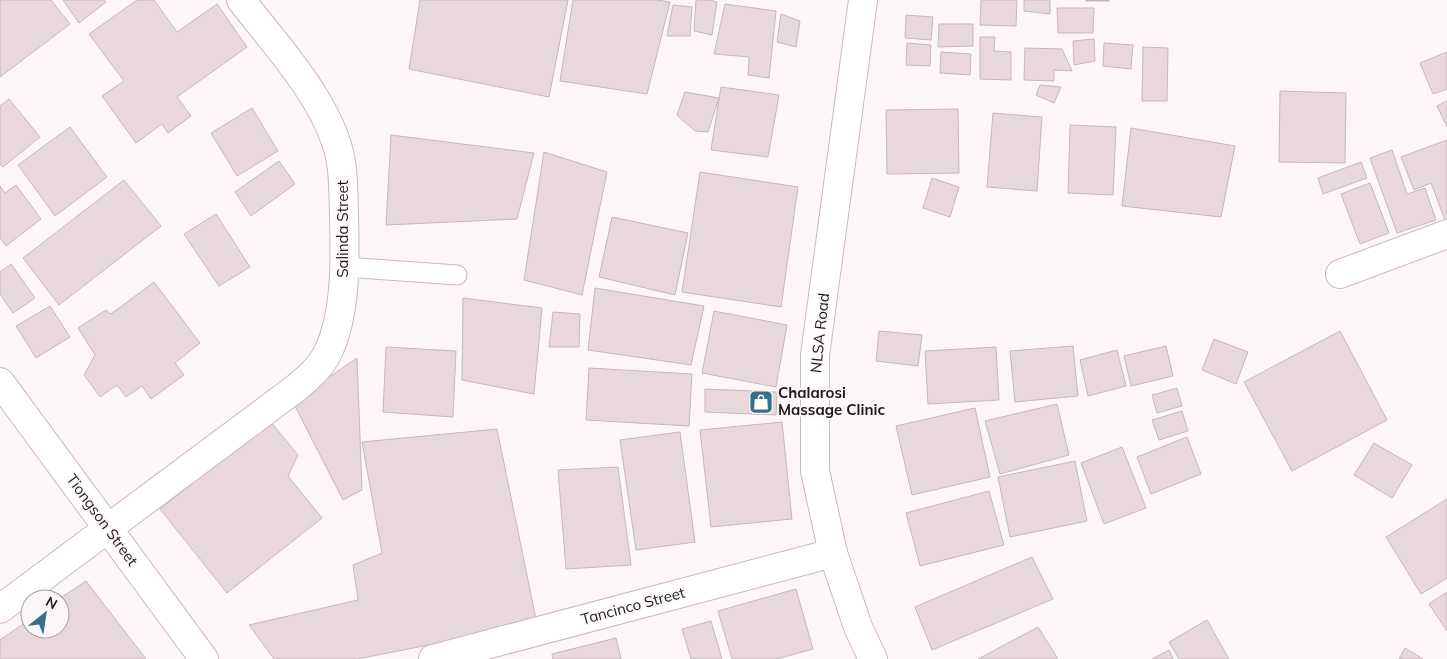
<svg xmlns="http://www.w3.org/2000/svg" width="1447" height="659" viewBox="0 0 1447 659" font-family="Mulish,sans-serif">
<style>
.building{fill:#e8d8dc;stroke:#c7b7bb}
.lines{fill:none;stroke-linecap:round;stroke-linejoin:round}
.lane-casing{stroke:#c9b9bd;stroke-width:21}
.street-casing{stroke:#c9b9bd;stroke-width:30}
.secondary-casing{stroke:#c9b9bd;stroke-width:30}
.lane{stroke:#fff;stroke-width:19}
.street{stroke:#fff;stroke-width:28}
.secondary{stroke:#fff;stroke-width:28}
.labels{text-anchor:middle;stroke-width:4;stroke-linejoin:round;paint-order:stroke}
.street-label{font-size:15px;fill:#201a1b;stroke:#fdf6f8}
.poi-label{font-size:15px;font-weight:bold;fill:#201a1b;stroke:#fdf6f8;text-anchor:start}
</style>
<rect width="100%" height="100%" fill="#fdf6f8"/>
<g class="building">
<polygon points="0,0 51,0 70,24 0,77"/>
<polygon points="63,0 104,0 106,2 79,23"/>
<polygon points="137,0 154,0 177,32 217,4 247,47 177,97 191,116 168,133 162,124 136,143 102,96 124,81 89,34"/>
<polygon points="420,0 568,0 549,97 409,69"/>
<polygon points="573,0 657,0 670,2 647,94 560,81"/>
<polygon points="696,0 710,0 717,2 712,35 694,31"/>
<polygon points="981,0 1017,0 1016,26 980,25"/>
<polygon points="1024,0 1050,0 1050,14 1024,11"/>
<rect x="1086" y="0" width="23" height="1"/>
<polygon points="725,4 776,11 769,78 748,75 749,57 714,54"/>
<polygon points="673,5 692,7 690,36 667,36"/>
<polygon points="1057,8 1094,8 1093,33 1058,33"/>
<polygon points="781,14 800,21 796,47 777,42"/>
<polygon points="906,15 933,17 931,40 905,38"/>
<polygon points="939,24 973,24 973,46 938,47"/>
<polygon points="980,37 995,37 994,51 1011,52 1011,80 980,79"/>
<polygon points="1094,39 1095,61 1074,65 1073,41"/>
<polygon points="907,43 931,45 930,66 906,65"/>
<polygon points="1104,43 1133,45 1131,69 1103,66"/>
<polygon points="1143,47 1168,48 1167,101 1142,101"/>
<polygon points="1025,48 1062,49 1072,71 1054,70 1054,81 1024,80"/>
<polygon points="941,52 971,54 970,75 940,73"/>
<polygon points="1447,52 1447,89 1433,94 1420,63"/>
<polygon points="1040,85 1061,87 1054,103 1036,95"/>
<polygon points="721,87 779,95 768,157 711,150"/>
<polygon points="1280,91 1346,93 1345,163 1279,162"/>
<polygon points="685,92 719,98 708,132 695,131 677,115"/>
<polygon points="9,99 40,137 3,167 0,164 0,106"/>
<polygon points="1447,101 1447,127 1437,106"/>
<polygon points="252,108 278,151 237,176 211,133"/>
<polygon points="958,109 959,173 887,174 886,110"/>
<polygon points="993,113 1042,117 1037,191 987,187"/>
<polygon points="1070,125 1116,127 1113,195 1068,193"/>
<polygon points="70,127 107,177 55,216 18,165"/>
<polygon points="1131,128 1235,146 1221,217 1122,206"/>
<polygon points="391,135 534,153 517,219 386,225"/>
<polygon points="1447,140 1447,219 1445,220 1431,183 1414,190 1401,157"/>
<polygon points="1392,150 1407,194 1425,188 1436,220 1397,233 1370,158"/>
<polygon points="544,152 607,172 582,295 524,280"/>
<polygon points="279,161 295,184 251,216 235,192"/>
<polygon points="1361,162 1367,178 1323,194 1318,178"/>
<polygon points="700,172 798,187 781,307 682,292"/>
<polygon points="932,178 959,187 950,217 923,208"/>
<polygon points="124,180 161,226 59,305 23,258"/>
<polygon points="1370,183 1389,233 1360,244 1341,194"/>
<polygon points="16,185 41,219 6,246 0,238 0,186 5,193"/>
<polygon points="216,214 250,267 219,286 184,234"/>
<polygon points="612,217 688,233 675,295 599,277"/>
<polygon points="11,264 35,298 13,313 0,294 0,272"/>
<polygon points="154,282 200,343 175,363 184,375 151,399 142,386 126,397 117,385 100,397 84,375 95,355 78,328 106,310 111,314"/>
<polygon points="595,288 704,306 691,365 588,350"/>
<polygon points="463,298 542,308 534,394 462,380"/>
<polygon points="50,306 70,337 36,358 16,326"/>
<polygon points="714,311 787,325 776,387 702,373"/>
<polygon points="553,312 580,314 579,347 549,347"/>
<polygon points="879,331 922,335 918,366 876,361"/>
<polygon points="1340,331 1387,420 1292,471 1244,382"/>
<polygon points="1214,339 1248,352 1236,384 1202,370"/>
<polygon points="1073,346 1078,396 1015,402 1010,351"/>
<polygon points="1166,346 1173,376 1131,386 1124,356"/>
<polygon points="386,347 456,351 453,417 383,412"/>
<polygon points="996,347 999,400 928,404 925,351"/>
<polygon points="1117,350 1126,386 1088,396 1080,360"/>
<polygon points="357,358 362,490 343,500 293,402"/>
<polygon points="589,368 692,374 689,426 586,420"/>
<polygon points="1177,388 1182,406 1157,413 1152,395"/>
<polygon points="705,389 777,392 776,415 705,412"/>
<polygon points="1057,404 1069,455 1000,474 985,421"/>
<polygon points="975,408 990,477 912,495 896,426"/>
<polygon points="1182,411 1188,431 1159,440 1152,420"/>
<polygon points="270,421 298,455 288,476 322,518 227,593 160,509"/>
<polygon points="782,422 792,519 711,527 700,430"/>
<polygon points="497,429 537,624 357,659 274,659 249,625 358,600 353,565 382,553 362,442"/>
<polygon points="680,432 695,542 636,550 620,440"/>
<polygon points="1187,437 1201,474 1151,494 1137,457"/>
<polygon points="1374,443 1412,465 1392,498 1354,475"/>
<polygon points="1122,447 1146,508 1104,524 1081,463"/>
<polygon points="1075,461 1087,521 1010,537 998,477"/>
<polygon points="618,467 631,565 566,569 558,470"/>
<polygon points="989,491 1004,545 920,566 906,513"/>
<polygon points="1447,499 1447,578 1421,594 1386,537"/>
<polygon points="1032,557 1053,599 932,650 915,607"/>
<polygon points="86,581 146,659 0,659 0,640 30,619 30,629 60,629 59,599"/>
<polygon points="796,589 813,649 777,659 732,659 718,611"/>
<polygon points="1447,592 1447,631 1429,604"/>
<polygon points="1207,620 1229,659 1179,659 1169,642"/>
<polygon points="711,621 722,659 691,659 682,629"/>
<polygon points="1038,627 1058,659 978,659"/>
<polygon points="616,638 621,659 553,659 552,654"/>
<polygon points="1405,648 1423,659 1399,659"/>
<polygon points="1169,650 1173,659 1152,659"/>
</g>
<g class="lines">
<g class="lane-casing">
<polyline id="lane" points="345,267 457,275"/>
</g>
<g class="street-casing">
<g id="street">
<polyline points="1340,274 1447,234"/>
<path d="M0 609 296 388C308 378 321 367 328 352 347 313 345 255 344 213 343 190 344 167 337 145 320 92 275 44 241 0"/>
<polyline points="433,659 833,553"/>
</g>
</g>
<g class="secondary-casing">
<g id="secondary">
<polyline points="863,0 815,355 815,471 833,553 858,627 873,659"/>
<polyline points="0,382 204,659"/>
</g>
</g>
<use href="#lane" class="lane"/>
<use href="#street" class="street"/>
<use href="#secondary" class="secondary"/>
</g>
<defs>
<g id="shop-square" transform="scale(1.25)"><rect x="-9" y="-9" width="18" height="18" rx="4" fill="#367089" stroke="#fdf6f8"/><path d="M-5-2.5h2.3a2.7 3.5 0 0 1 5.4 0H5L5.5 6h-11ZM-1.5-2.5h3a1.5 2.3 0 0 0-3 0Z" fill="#fff"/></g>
</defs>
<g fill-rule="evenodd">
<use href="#shop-square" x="761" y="402"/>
</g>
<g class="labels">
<g class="street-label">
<text transform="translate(343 229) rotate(-90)" y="5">Salinda Street</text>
<text transform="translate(820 333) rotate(-84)" y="5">NLSA Road</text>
<text transform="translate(102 520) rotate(54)" y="5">Tiongson Street</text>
<text transform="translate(633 606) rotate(-15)" y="5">Tancinco Street</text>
</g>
<g class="poi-label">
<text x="778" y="398">Chalarosi<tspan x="778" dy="17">Massage Clinic</tspan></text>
</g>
</g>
<g transform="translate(45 614) rotate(30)"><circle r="24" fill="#fdf6f8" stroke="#a59ea0"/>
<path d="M0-4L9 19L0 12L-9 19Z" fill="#367089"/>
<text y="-8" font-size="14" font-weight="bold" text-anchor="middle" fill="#201a1b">N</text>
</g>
</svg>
